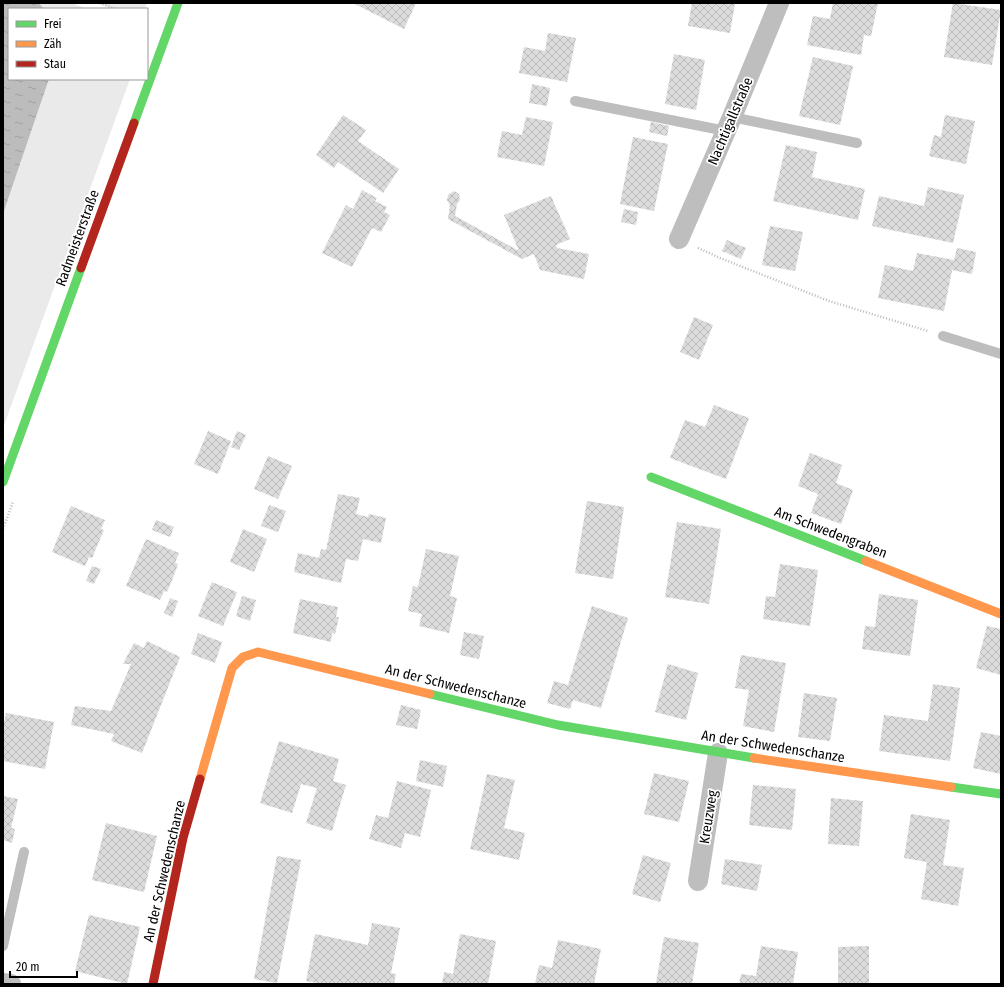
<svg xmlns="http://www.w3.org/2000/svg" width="1004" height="987" viewBox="0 0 1004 987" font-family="'Fira Sans Condensed',sans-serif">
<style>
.green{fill:#eaeaea}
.water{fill:url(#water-ripples)}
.building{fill:url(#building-cross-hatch)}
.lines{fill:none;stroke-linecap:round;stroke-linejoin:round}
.path{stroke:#b8b8b8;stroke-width:2.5;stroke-dasharray:1 2;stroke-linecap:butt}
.lane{stroke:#bebebe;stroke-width:10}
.street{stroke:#bebebe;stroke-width:20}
.fast{stroke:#63d668;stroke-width:9}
.slow{stroke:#ff974d;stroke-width:9}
.jam{stroke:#b3261e;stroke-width:9}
.labels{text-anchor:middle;stroke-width:3.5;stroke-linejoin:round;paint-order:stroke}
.street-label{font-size:14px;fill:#000;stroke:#fff}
</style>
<defs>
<pattern id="water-ripples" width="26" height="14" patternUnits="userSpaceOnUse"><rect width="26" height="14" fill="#bcbcbc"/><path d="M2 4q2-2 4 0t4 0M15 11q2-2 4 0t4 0" fill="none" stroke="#a0a0a0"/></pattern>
<pattern id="building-cross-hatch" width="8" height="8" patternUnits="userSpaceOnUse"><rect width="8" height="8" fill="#dcdcdc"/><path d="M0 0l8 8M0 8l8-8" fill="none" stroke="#bbb"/></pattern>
</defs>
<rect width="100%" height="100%" fill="#fff"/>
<g class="green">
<polygon points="39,3 72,3 87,9 44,9"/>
<polygon points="98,3 147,3 145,9 113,9"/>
<polygon points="49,79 130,79 3,428 3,214"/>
</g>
<polygon class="water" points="3,3 39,3 44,9 9,9 9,79 49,79 3,214"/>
<g class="building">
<polygon points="353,3 416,3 404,29"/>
<polygon points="692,3 735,3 730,33 688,26"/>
<polygon points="833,3 878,3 871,36 864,35 861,55 807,45 813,16 830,19"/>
<polygon points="953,3 1001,10 992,65 944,57"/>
<polygon points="548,33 576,38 567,82 519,73 524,47 545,51"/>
<polygon points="674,54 705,60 696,110 665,104"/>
<polygon points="813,57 853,66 840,125 799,116"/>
<polygon points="532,84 550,88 547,106 529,103"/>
<polygon points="343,115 366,130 358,141 399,169 383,193 338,162 334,168 316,155"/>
<polygon points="945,115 975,121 966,164 929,156 934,135 941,137"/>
<polygon points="526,117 553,122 544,166 497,157 502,131 522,135"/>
<polygon points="651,122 669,126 667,136 649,132"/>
<polygon points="633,137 668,144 654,211 620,204"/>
<polygon points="786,145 817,152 812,177 865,189 858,220 773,201"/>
<polygon points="928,187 964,195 953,243 872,226 879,196 924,206"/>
<polygon points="362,190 377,198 375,201 387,207 384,212 390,215 381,232 372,228 352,267 322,253 346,205 353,209"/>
<polygon points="454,191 459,194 460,200 457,204 455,216 519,251 504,215 551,196 570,239 556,245 557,248 589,254 584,279 540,270 534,254 522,259 448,219 450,205 447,200 448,195"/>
<polygon points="624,209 638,212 636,225 621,222"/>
<polygon points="770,226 803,232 795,271 762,265"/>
<polygon points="727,240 746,248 741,259 722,251"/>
<polygon points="957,248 976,252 972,274 952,270 944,311 878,298 885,265 913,271 917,253 954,260"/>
<polygon points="694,317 713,325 699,360 680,352"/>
<polygon points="714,405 749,418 726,479 670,458 685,420 705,427"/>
<polygon points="208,431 231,441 218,474 194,464"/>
<polygon points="237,431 246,435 239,450 231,447"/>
<polygon points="810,453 842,465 836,483 853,490 841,524 811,513 818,494 798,486"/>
<polygon points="268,456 292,466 278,499 254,489"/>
<polygon points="338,494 360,498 356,514 368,517 369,514 386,518 381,543 363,539 358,561 346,559 341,583 294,572 298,553 319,558 321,549 326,550"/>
<polygon points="587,501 624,507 613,579 575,573"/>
<polygon points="269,505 286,511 278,532 261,526"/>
<polygon points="71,506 105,520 101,529 104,530 92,558 89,557 85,566 52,552"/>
<polygon points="156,520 174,527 170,537 152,530"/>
<polygon points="677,522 721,529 709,604 665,597"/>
<polygon points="243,529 267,539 254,572 230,562"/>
<polygon points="146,539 179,553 175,563 178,564 173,578 167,592 164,591 160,600 126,586"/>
<polygon points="426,549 459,556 450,596 457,598 449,633 419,626 422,614 408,611 413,586 418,587"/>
<polygon points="780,564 818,570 810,626 763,619 766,596 775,597"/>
<polygon points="92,566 101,569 94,584 86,581"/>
<polygon points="212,582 237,592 223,626 198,616"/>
<polygon points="879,594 918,600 910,656 862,649 865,626 875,627"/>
<polygon points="242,596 256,600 250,621 236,616"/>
<polygon points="170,598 178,601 172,617 164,613"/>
<polygon points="300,599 338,607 336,617 339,617 335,634 332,633 331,642 293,633"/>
<polygon points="592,606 628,618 601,708 573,700 570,709 547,703 554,681 568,685"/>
<polygon points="987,626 1001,629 1001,675 976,668"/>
<polygon points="464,632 484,636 479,659 460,655"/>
<polygon points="198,633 222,642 215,663 191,654"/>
<polygon points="147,641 180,657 142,753 111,741 114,734 71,725 75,706 111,711 131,664 123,664 134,643 144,648"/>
<polygon points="741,655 786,663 774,732 743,726 749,690 735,688"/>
<polygon points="668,664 698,673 686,720 655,712"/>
<polygon points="933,684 960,688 950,761 879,751 884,715 928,721"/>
<polygon points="804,693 837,698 830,741 798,737"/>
<polygon points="401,705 421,710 417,729 396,725"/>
<polygon points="6,713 54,722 45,769 3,761 3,728"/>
<polygon points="981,732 1001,736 1001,774 973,768"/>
<polygon points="279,741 339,759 333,781 346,785 332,831 306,823 317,788 301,784 292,813 260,803"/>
<polygon points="420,760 447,766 443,787 416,781"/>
<polygon points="654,773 689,781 679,822 644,814"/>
<polygon points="487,774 515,780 504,828 525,833 519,860 470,849"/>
<polygon points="397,781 431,790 420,837 405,833 401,848 369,839 376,815 388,818"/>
<polygon points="753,785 796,789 792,830 749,825"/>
<polygon points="3,796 18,799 11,828 15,829 12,843 3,840"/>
<polygon points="831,798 863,801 859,846 828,844"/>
<polygon points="911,814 950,820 943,865 964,868 958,906 921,899 927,862 904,858"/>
<polygon points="106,823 157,836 144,892 92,880"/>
<polygon points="643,855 671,863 660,902 632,894"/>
<polygon points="277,856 301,860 277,983 254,979"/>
<polygon points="725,859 762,865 757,891 721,884"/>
<polygon points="89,915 140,927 127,984 75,971"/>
<polygon points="372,923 400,928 391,973 396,974 394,984 324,984 306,981 315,934 368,945"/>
<polygon points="460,934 496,941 488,984 442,984 444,972 453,974"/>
<polygon points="664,937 699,943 692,984 653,984 656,983"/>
<polygon points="558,940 601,949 594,984 535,984 539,965 552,968"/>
<polygon points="761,946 798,952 793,984 739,984 741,974 756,976"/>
<polygon points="869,946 869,984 838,984 838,947"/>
</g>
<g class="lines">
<g class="path">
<polyline points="100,3 115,9"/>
<polyline points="698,248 720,258 829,301 928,331"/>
<polyline points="3,529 13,502"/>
</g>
<g class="lane">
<polyline points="575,101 726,131"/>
<polyline points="732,117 857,143"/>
<polyline points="943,336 1001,354"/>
<polyline points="3,946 24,852"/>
</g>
<g class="street">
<polyline points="679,239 732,117 779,3"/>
<polyline points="698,881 718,753"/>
<polyline points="3,983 11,984"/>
</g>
<g class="fast">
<polyline points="134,123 178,3"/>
<polyline points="651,477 866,561"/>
<polyline points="3,482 81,268"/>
<polyline points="430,694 558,725 754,758"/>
<polyline points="951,787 1001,794"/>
</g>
<g class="slow">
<polyline points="866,561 1001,614"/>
<polyline points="754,758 951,787"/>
<polyline points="200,779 232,668 243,657 258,652 430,694"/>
</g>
<g class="jam">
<polyline points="81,268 134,123"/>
<polyline points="153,984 183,838 200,779"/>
</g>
</g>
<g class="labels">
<g class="street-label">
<text transform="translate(730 121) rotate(-67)" y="5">Nachtigallstraße</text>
<text transform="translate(77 238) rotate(-70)" y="5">Radmeisterstraße</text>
<text transform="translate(831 532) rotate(21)" y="5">Am Schwedengraben</text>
<text transform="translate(456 686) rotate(14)" y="5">An der Schwedenschanze</text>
<text transform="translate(773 746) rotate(9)" y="5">An der Schwedenschanze</text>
<text transform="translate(708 817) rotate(-81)" y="5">Kreuzweg</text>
<text transform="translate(164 871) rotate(-77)" y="5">An der Schwedenschanze</text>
</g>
</g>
<rect width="1004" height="987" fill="none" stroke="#000000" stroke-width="8"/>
<rect x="8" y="8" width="140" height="72" fill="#ffffff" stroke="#999999"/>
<rect x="16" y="21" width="20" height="6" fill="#63d668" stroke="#999999"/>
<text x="44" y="28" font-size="12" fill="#000000">Frei</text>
<rect x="16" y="41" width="20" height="6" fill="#ff974d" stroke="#999999"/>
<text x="44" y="48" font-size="12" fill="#000000">Zäh</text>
<rect x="16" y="61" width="20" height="6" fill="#b3261e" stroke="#999999"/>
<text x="44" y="68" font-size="12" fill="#000000">Stau</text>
<path d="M10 971v6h67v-6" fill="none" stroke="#000000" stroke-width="2"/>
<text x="16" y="971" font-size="12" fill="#000000" stroke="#ffffff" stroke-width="3" paint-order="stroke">20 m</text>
</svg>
